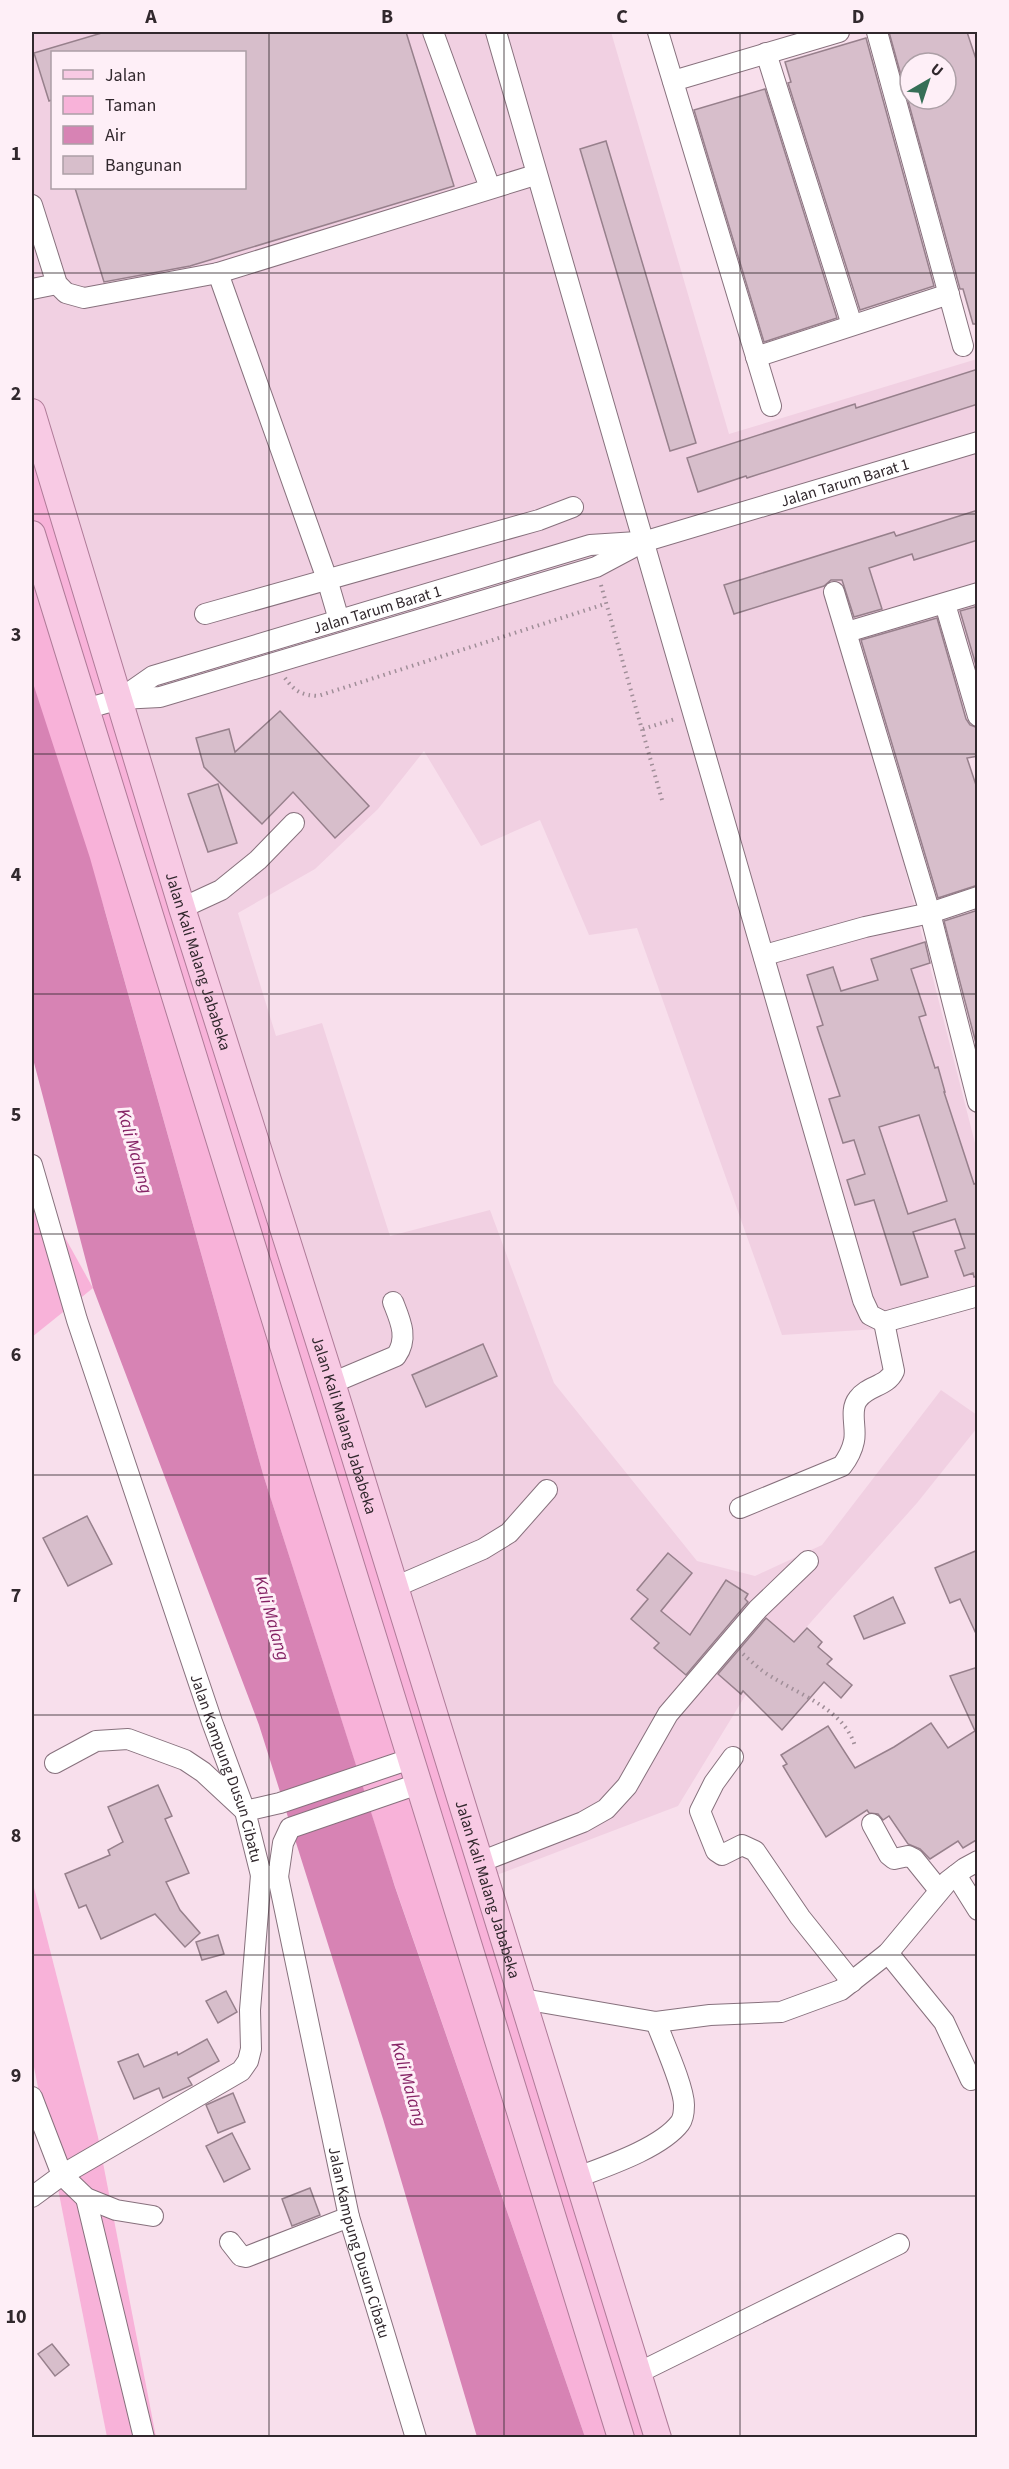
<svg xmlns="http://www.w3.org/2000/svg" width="1009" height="2469" viewBox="0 0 1009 2469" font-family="'Source Sans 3',sans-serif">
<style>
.built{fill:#f1d0e2;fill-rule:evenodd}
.green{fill:#f8b2d9}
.water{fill:#d783b4}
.building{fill:#d7becb;stroke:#97808c;stroke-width:1.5;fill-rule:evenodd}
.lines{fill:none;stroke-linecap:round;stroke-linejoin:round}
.minor-casing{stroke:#87717d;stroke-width:22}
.major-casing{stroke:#af7b98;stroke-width:28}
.path{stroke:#a08e98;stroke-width:4;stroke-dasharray:1.5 4.5;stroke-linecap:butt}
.minor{stroke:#fff;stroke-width:20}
.major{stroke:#f8cae4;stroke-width:26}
.grid{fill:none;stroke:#31282d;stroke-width:1.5;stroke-opacity:0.55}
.labels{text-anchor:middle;stroke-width:6;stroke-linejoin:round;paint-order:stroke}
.street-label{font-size:16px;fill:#31282d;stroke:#feeff7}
.water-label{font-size:18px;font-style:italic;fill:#862365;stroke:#feeff7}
.neatline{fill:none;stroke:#31282d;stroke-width:2}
.grid-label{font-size:20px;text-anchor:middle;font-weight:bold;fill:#31282d}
</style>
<rect width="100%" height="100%" fill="#f8dfec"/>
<path class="built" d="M32 32H611L729 434 977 359V700L872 739 977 1151V1303L877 1329 782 1335 637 928 589 935 540 820 481 846 424 751 378 809 315 869 238 913 276 1036 322 1023 390 1236 490 1210 554 1383 697 1561 755 1576 822 1545 941 1390 977 1415V1428L917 1503 745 1696 678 1806 486 1879 32 415ZM52 52H244V188H52Z"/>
<g class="green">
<polygon points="32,412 658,2437 585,2437 389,1869 263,1474 105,911 32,684"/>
<polygon points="37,1187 93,1288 32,1337 32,1189"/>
<polygon points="32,1880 98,2137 156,2437 107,2437 32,2057"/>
</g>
<polygon class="water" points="32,680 90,858 263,1474 395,1887 585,2437 477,2437 383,2119 259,1725 93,1288 32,1055"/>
<g class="building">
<polygon points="105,32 406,32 454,186 190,266 104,282 75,188 244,188 244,52 52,52 52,100 49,101 34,53"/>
<path d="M889 32H967L978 65V324H973L963 289H960ZM910 63H946V99H910Z"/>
<polygon points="866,38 934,286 860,310 788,83 791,82 785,62"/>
<polygon points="765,89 837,318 764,342 694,110"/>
<polygon points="606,141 696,443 670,451 580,149"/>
<polygon points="978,369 978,404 747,478 746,476 698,492 687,458 855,404 856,408"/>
<polygon points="978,510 978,540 914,560 912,554 869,568 882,609 854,617 842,580 831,580 824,586 734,614 724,585 894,532 896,536"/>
<polygon points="978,606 978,672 960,611"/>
<polygon points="937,618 966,719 970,725 978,728 978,756 967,758 978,791 978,885 938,898 861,640"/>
<polygon points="280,711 369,806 335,838 293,792 262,824 204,767 196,738 229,729 235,752"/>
<polygon points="218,784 237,843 208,852 188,794"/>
<polygon points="978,910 978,1051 944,921"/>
<path d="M925 942 930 963 911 969 926 1015 919 1017 935 1068 938 1067 945 1092H944L974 1184 978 1183V1276L974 1277 973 1273 964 1276 955 1251 965 1248 955 1219 913 1232 928 1277 901 1285 874 1200 855 1205 847 1180 865 1174 854 1140 843 1143 829 1099 840 1096 817 1027 823 1025 807 975 833 967 841 991 878 980 871 959ZM919 1115 947 1201 908 1214 879 1127Z"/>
<polygon points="483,1344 497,1376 426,1407 412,1375"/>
<polygon points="87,1516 112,1564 68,1586 43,1538"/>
<polygon points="978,1550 978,1638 960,1599 950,1603 935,1568"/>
<polygon points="668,1553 692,1573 661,1611 690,1635 726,1580 748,1594 745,1599 748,1602 686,1675 654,1648 659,1643 631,1619 648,1599 637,1590"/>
<polygon points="893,1597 905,1623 864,1639 854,1616"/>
<polygon points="766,1618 794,1642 807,1628 822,1642 818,1647 832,1659 827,1664 852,1685 841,1698 824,1682 782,1730 743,1691 741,1694 718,1674"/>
<polygon points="978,1667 978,1839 963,1848 958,1841 930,1859 920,1849 908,1844 889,1816 883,1820 878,1814 869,1813 867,1810 826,1837 783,1766 787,1764 781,1755 828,1726 855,1768 894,1747 931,1723 948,1748 975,1731 950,1676"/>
<polygon points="158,1785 172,1816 165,1819 189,1873 166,1882 180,1910 200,1933 185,1947 155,1914 101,1939 86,1905 79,1908 65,1874 110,1855 108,1850 123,1842 108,1807"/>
<polygon points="218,1935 224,1954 202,1960 196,1942"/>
<polygon points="226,1991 237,2012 218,2023 206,2001"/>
<polygon points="207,2039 219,2061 188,2078 192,2085 163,2098 159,2088 134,2099 118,2062 138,2054 144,2067 177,2052 178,2055"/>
<polygon points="233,2093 245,2122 218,2133 206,2105"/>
<polygon points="232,2133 250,2169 224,2182 206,2146"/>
<polygon points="310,2188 320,2215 292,2226 282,2199"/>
<polygon points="52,2344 69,2365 55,2376 38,2354"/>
</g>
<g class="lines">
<g class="minor-casing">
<g id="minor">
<polyline points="433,32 490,188"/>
<polyline points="496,32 863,1300 870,1315 884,1322 978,1296"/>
<polyline points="658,32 771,406"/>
<polyline points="877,32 963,346"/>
<polyline points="766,53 852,325"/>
<polyline points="673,81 839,32"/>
<polyline points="32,205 57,284 66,293 84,298 218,273 535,175"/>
<polyline points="218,273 327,579 339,620"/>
<polyline points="32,289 57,284"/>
<polyline points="756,357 949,294"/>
<polyline points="834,592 930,913 978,1102"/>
<polyline points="945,604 978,716"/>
<polyline points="205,614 539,520 573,507"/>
<polyline points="847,632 978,593"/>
<path id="s1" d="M120 699 153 676 590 545 637 542"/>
<path id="s2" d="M85 709 120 699 160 697 596 567 643 542 978 442"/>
<polyline points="182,908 221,890 258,860 294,823"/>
<polyline points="764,957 772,953 865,927 930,913 978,897"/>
<path id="s3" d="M32 1165 77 1320 212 1722 245 1811 261 1875 278 1877 349 2217 416 2438"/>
<path d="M332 1383 396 1356C409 1338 400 1320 393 1302"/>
<path d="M740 1508 842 1466C848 1458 852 1451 854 1441 857 1428 849 1410 858 1399 868 1385 887 1387 894 1371L884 1322"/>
<polyline points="395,1587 483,1549 509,1533 547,1490"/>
<polyline points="733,1757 714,1783 700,1811 716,1851 722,1855 742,1845 755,1851 800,1917 852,1982"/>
<polyline points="55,1763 96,1741 128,1739 185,1760 203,1772 245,1811 280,1803 410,1759"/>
<polyline points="872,1824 889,1855 894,1859 908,1856 914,1859 939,1890"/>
<polyline points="480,1862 583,1822 606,1809 627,1786 668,1714 758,1609 808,1561"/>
<polyline points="956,1875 978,1910"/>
<polyline points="278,1877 283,1843 290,1828 418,1784"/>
<polyline points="888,1953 944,2022 971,2080"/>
<polyline points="523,1999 656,2022 710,2015 781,2012 841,1990 888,1953 948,1881 965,1868 978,1861"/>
<polyline points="32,2097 62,2175 86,2198 116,2210 153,2216"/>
<path d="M578 2177C607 2166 661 2148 680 2123 683 2119 684 2111 684 2105 684 2087 663 2041 656 2022"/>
<polyline points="32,2197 62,2175 241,2071 248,2061 251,2049 250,2010 261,1875"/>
<polyline points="86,2198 144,2438"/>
<polyline points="230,2242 241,2256 246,2257 349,2217"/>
<polyline points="638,2373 899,2244"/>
</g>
</g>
<g class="major-casing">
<g id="major">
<path id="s4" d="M32 412 182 908 332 1383 658 2438"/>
<polyline points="32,534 621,2438"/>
</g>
</g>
<g class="path">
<polyline points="601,585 662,800"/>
<path d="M285 678C295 692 302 695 318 696L605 604"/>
<polyline points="643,729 675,719"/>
<path d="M743 1654C752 1662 761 1671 772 1677 802 1696 844 1710 855 1746"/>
</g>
<use href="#minor" class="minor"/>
<use href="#major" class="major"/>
</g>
<path class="grid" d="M269 32V2438M504 32V2438M740 32V2438M32 273H978M32 514H978M32 754H978M32 994H978M32 1234H978M32 1475H978M32 1715H978M32 1955H978M32 2196H978"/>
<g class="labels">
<g class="street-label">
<text dy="6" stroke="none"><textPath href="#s2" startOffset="795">Jalan Tarum Barat 1</textPath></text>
<text dy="6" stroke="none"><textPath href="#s1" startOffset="274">Jalan Tarum Barat 1</textPath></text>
<text dy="6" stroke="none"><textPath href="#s4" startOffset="574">Jalan Kali Malang Jababeka</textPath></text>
<text dy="6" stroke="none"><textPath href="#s4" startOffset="1060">Jalan Kali Malang Jababeka</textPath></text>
<text dy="6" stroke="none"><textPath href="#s3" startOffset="634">Jalan Kampung Dusun Cibatu</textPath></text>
<text dy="6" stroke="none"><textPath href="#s4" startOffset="1546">Jalan Kali Malang Jababeka</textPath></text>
<text dy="6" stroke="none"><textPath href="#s3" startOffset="1138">Jalan Kampung Dusun Cibatu</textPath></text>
</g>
<g class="water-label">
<text transform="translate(135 1151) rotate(74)" y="6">Kali Malang</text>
<text transform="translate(272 1618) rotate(74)" y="6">Kali Malang</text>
<text transform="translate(409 2084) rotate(74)" y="6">Kali Malang</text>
</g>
</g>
<rect width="1009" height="2469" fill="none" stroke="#feeff7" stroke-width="66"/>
<rect x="51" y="51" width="195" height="138" fill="#feeff7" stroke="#ac9fa6" stroke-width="1.5"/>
<rect x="63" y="70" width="30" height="9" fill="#f8cae4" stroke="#ac9fa6" stroke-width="1.5"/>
<text x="105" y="81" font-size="18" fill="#31282d">Jalan</text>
<rect x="63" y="96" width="30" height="18" fill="#f8b2d9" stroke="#ac9fa6" stroke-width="1.5"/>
<text x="105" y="111" font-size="18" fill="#31282d">Taman</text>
<rect x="63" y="126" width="30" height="18" fill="#d783b4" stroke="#ac9fa6" stroke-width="1.5"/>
<text x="105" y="141" font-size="18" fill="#31282d">Air</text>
<rect x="63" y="156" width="30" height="18" fill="#d7becb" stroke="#ac9fa6" stroke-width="1.5"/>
<text x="105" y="171" font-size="18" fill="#31282d">Bangunan</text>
<g transform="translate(928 81) rotate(39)"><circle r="28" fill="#feeff7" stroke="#ac9fa6" stroke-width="1.5"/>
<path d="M0-4.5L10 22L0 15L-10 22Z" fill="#366f57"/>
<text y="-9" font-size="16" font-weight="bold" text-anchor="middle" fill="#31282d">U</text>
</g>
<rect x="33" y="33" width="943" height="2403" class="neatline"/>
<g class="grid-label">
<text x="151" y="23">A</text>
<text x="387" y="23">B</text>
<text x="622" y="23">C</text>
<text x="858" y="23">D</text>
<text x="16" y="160">1</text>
<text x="16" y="400">2</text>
<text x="16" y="641">3</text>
<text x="16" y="881">4</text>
<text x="16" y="1121">5</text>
<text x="16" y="1361">6</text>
<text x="16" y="1602">7</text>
<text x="16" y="1842">8</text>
<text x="16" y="2082">9</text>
<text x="16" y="2323">10</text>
</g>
</svg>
